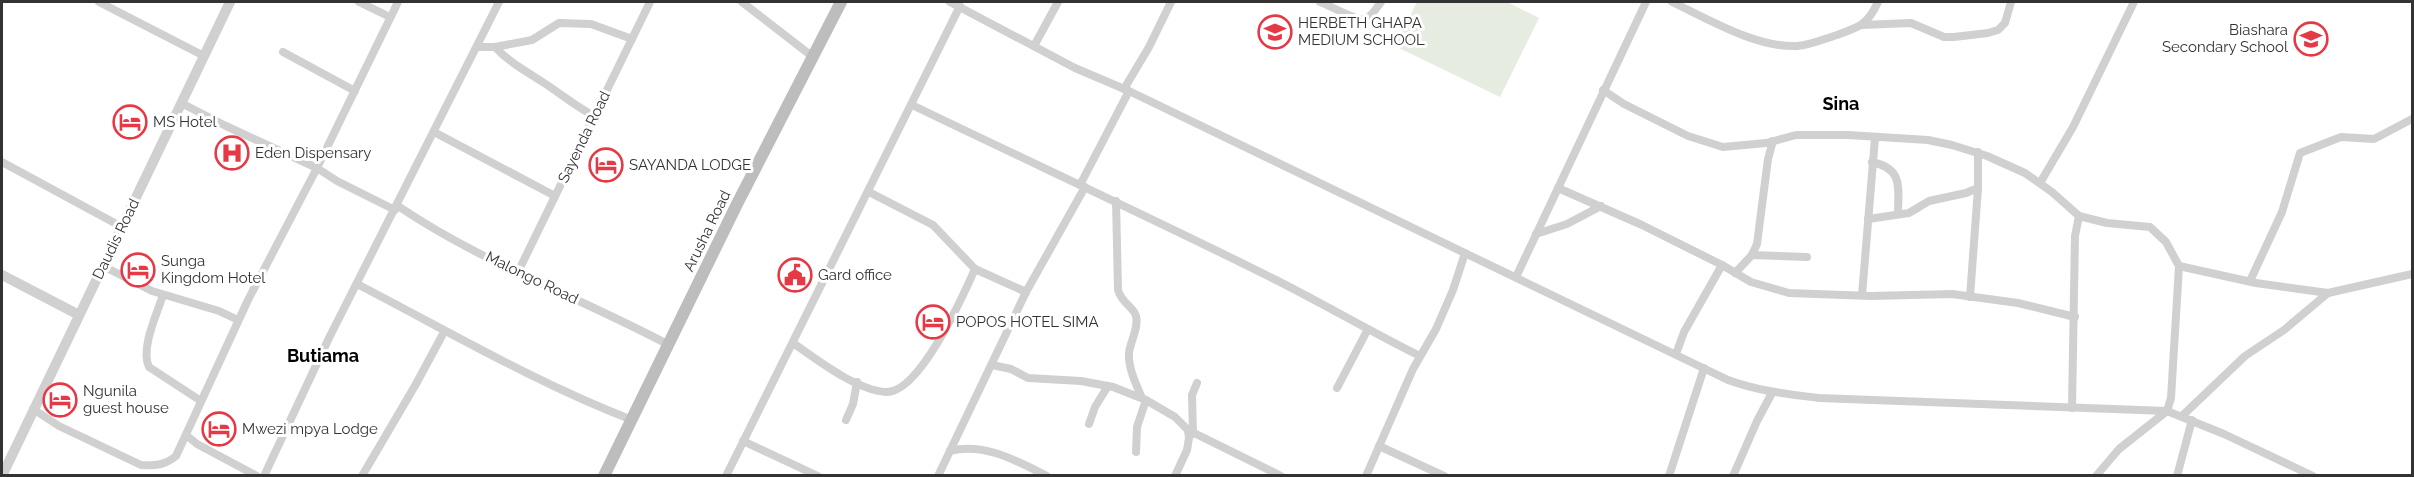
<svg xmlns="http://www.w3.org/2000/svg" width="2414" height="477" viewBox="0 0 2414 477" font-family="Raleway,sans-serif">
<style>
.garden{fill:#e6ecdf}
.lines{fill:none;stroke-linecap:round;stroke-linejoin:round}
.minor{stroke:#d0d0d0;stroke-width:8}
.tertiary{stroke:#d0d0d0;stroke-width:10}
.secondary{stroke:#bdbdbd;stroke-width:12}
.labels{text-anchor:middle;stroke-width:6;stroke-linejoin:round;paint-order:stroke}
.poi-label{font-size:15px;fill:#333;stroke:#fff;text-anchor:start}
.street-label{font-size:15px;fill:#333;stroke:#fff}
.quarter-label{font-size:18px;font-weight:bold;fill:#000;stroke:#fff}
</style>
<rect width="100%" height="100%" fill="#fff"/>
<polygon class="garden" points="1417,2 1507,2 1539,18 1500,97 1395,46"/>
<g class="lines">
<g class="minor">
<polyline points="99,2 204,56"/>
<polyline points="359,2 390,17"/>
<polyline points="742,2 813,57"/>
<path d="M950 2 1075 68 1129 91 1728 380C1758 391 1787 394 1819 398L2167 411 2224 434 2313 476"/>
<path d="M1320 2C1329 5 1356 21 1365 19 1372 17 1377 7 1381 2"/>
<path d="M1672 2C1708 19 1756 48 1797 46 1811 45 1824 39 1837 35 1860 27 1868 24 1878 2"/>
<polyline points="1862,25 1911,23 1944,37 1954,37 1988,33 1998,30 2005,23 2011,2"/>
<polyline points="1034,46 1058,2"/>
<polyline points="477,47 495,47 532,40 559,23 591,24 632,39"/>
<path d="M495 47C509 62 524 70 541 81 560 93 575 106 594 116"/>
<polyline points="283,52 355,91"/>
<polyline points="1124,89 1149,47 1171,2"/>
<polyline points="1603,90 1624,104 1688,136 1723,147 1766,143 1796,135 1848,135 1928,140 1952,145 1987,156 2025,173 2052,192 2079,216 2107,223 2150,227 2166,242 2179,266 2171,398 2167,411 2119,449 2096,476"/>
<polyline points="181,103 226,126 317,168 337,181 395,210"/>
<path d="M912 105C1030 162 1150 217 1268 276 1319 301 1369 331 1420 356"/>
<polyline points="434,132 555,196"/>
<polyline points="2,162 122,227"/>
<path d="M1872 162C1904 169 1898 188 1898 214"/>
<polyline points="2040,183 2073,127 2134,2"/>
<polyline points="1080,185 1129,91"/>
<polyline points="1558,188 1642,225 1722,265 1751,282 1789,293 1871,296 1952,294 2018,303 2075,317"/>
<polyline points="869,192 933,225 975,269 1026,292"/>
<path d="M1116 201 1118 290C1122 304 1134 307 1136 316 1139 328 1130 342 1129 353 1128 368 1136 384 1142 398"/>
<path d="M398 206C482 263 579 297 669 345"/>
<polyline points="1868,219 1909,213 1929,201 1966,193 1978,188"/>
<polyline points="1536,234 1567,224 1601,206"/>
<polyline points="1752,255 1807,257"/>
<polyline points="103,266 152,291 219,311 238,320"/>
<polyline points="2179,266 2256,283 2328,293"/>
<polyline points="518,272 650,2"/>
<polyline points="1735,273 1752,255 1757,244 1768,159 1773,141"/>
<polyline points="1516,277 1646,2"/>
<polyline points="2250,281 2282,212 2300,153 2341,137 2374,139 2412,119"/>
<path d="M357 284C448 331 536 383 632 420"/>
<path d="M163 295C157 314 140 349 149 367L201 401"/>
<polyline points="1862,295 1875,138"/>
<polyline points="1970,297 1978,188 1978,152"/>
<path d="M793 343C817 360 856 390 886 392 919 394 963 296 975 269"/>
<polyline points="1676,354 1684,332 1722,265"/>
<polyline points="992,365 1011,369 1028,378 1081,381 1113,387 1146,400 1175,417 1188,430 1189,438 1187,450 1175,476"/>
<polyline points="1337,388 1368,329"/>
<polyline points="2072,408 2075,236 2079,216"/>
<path d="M33 409 59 426 141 465C156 466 165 465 176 456L248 300 317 168 398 2"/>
<polyline points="2182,416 2245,356 2284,330 2328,293 2412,274"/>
<polyline points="846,420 853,404 857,382"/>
<polyline points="1089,424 1095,407 1108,386"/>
<polyline points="1188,430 1281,476"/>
<polyline points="1193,434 1192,395 1197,383"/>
<polyline points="186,435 197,444 257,476"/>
<polyline points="743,441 818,476"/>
<polyline points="1379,446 1444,476"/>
<path d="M950 451C984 442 1017 461 1047 476"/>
<polyline points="1136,452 1137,427 1146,400"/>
<polyline points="264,476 329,338 499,2"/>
<polyline points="362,476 416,384 444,332"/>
<polyline points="726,476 960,6"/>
<polyline points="938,476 1026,292 1085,187"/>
<polyline points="1366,476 1413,369 1436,329 1453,290 1465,253"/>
<polyline points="1669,476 1704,368"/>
<polyline points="1733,476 1757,421 1772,393"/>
<polyline points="2177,476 2192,420"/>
</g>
<g class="tertiary">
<polyline points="2,275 79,315"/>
<polyline points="2,476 230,2"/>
</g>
<polyline class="secondary" points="604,476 737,204 841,2"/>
</g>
<defs>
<g id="school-ring" transform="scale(1.725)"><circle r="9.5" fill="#fff" stroke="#e63946" stroke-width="1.5"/><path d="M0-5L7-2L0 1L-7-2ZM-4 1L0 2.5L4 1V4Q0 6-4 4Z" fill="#e63946"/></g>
<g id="hotel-ring" transform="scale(1.725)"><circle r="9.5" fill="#fff" stroke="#e63946" stroke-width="1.5"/><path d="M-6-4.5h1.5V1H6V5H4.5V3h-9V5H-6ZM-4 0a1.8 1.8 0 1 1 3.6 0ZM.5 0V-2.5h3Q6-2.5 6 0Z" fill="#e63946"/></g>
<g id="hospital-ring" transform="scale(1.725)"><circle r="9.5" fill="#fff" stroke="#e63946" stroke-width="1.5"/><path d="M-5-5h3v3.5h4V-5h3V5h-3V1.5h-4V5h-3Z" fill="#e63946"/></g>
<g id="civic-ring" transform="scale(1.725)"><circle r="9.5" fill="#fff" stroke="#e63946" stroke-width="1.5"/><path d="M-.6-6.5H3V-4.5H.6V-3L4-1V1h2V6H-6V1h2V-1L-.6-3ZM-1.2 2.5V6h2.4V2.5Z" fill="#e63946"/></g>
</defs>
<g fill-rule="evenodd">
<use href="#school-ring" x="1275" y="32"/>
<use href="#school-ring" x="2311" y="39"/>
<use href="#hotel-ring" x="130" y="122"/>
<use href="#hospital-ring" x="232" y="153"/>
<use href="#hotel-ring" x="606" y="165"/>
<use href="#hotel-ring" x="138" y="270"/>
<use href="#civic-ring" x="795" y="275"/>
<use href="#hotel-ring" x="933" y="322"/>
<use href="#hotel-ring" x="60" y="400"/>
<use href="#hotel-ring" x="219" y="429"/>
</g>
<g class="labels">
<g class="poi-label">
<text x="1298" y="28">HERBETH GHAPA<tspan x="1298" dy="17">MEDIUM SCHOOL</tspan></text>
<text x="2288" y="35" text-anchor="end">Biashara<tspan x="2288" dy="17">Secondary School</tspan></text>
<text x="153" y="127">MS Hotel</text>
<text x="255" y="158">Eden Dispensary</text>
<text x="629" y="170">SAYANDA LODGE</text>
<text x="161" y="266">Sunga<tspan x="161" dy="17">Kingdom Hotel</tspan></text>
<text x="818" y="280">Gard office</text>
<text x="956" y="327">POPOS HOTEL SIMA</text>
<text x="83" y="396">Ngunila<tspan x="83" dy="17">guest house</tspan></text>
<text x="242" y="434">Mwezi mpya Lodge</text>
</g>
<g class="street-label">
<text transform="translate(584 137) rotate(-64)" y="5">Sayenda Road</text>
<text transform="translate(707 231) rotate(-64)" y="5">Arusha Road</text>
<text transform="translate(116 239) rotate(-64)" y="5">Daudis Road</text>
<text transform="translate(532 278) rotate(26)" y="5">Malongo Road</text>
</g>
<g class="quarter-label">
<text x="1841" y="110">Sina</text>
<text x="323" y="362">Butiama</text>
</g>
</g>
<rect width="2414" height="477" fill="none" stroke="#333333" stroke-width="6"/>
</svg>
